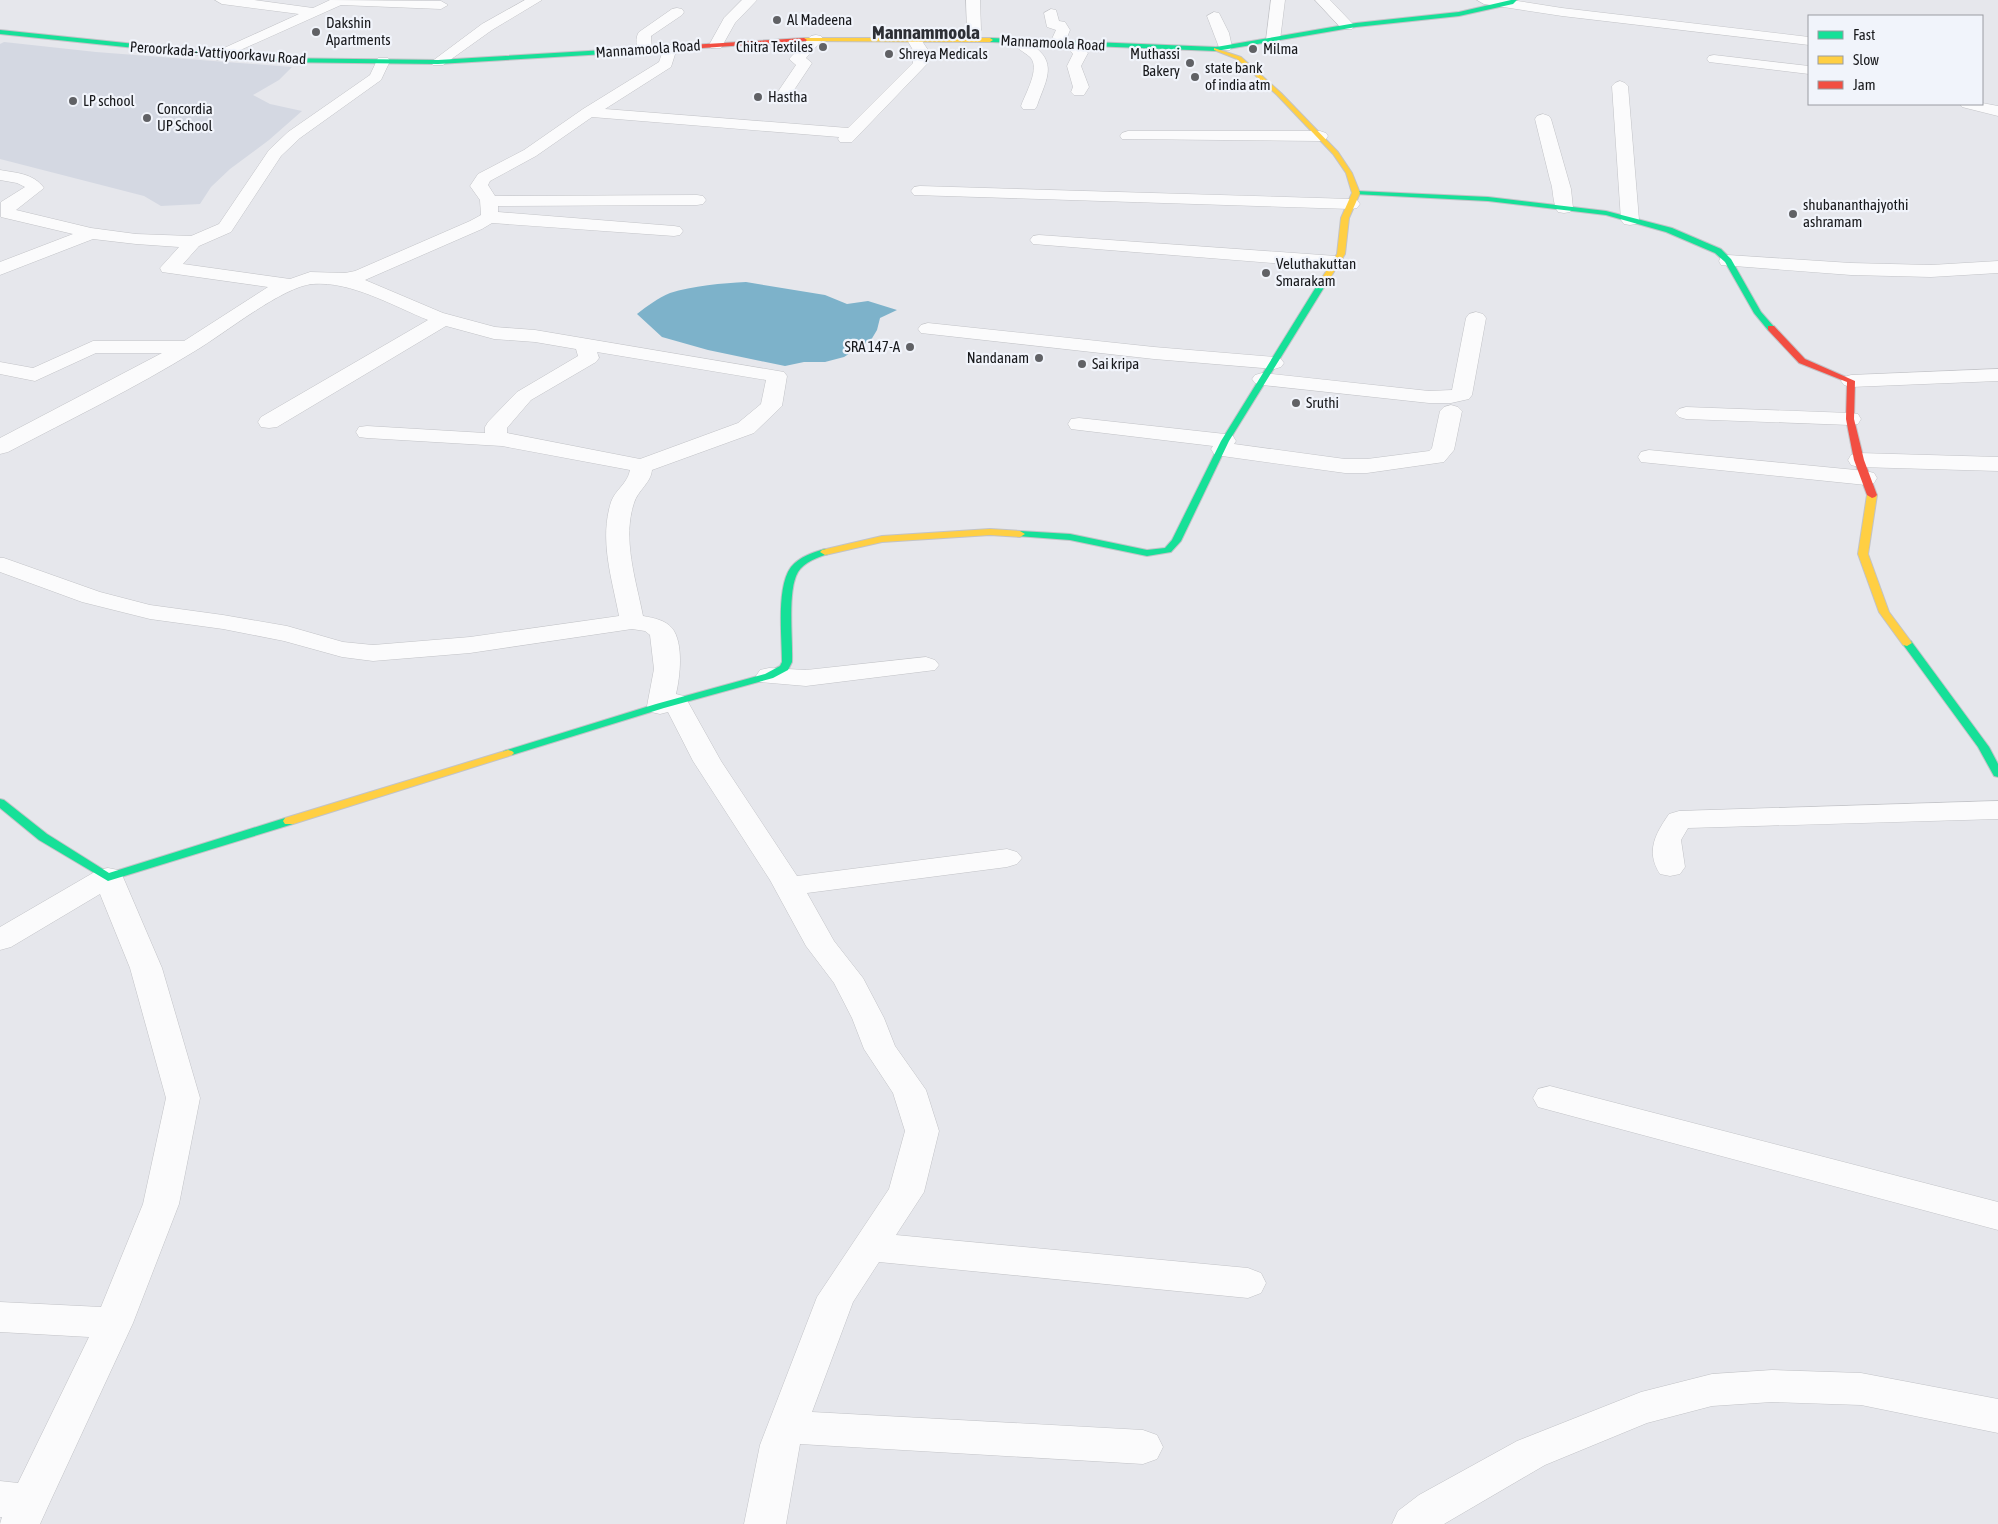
<svg xmlns="http://www.w3.org/2000/svg" width="1998" height="1524" viewBox="0 0 1998 1524" font-family="'Asap Condensed',sans-serif">
<style>
.built{fill:#d4d8e2}
.water{fill:#7db2ca}
.lines{fill:none;stroke-linecap:round;stroke-linejoin:round}
.street-casing{stroke:#c2c3c7;stroke-width:1}
.fast-casing{stroke:#c2c3c7;stroke-width:2}
.slow-casing{stroke:#c2c3c7;stroke-width:2}
.jam-casing{stroke:#c2c3c7;stroke-width:2}
.street{fill:#fbfbfc;fill-rule:evenodd}
.fast{fill:#16e098;fill-rule:evenodd}
.slow{fill:#ffcf43;fill-rule:evenodd}
.jam{fill:#f24e42;fill-rule:evenodd}
.poi-dot{fill:#606165;stroke:#f1f4fb;stroke-width:2}
.labels{text-anchor:middle;stroke-width:4.5;stroke-linejoin:round;paint-order:stroke}
.far-poi-label{font-size:15px;fill:#18191c;stroke:#f1f4fb;text-anchor:start}
.far-street-label{font-size:15px;fill:#18191c;stroke:#f1f4fb}
.far-district-label{font-size:19px;font-weight:bold;fill:#2d2f35;stroke:#f1f4fb}
</style>
<rect width="100%" height="100%" fill="#e6e7ec"/>
<polygon class="built" points="4,42 96,52 292,67 279,80 253,95 270,104 302,111 269,140 230,169 211,187 200,204 161,206 144,196 0,159 0,44"/>
<path class="water" d="M746 282 825 295 847 304 868 301 897 310 880 318 877 330 871 340 844 357 825 362H804L785 366 708 350 662 337 637 314C647 306 658 298 670 293 692 286 723 283 746 282Z"/>
<g class="lines">
<g class="street-casing">
<g id="street">
<polygon points="215,0 254,0 313,8 330,0 441,1 448,5 441,9 341,5 218,60 213,59 211,56 213,53 299,14 222,4"/>
<polygon points="525,0 542,0 492,30 443,65 433,65 431,62 482,24"/>
<polygon points="742,0 757,0 735,23 721,48 711,48 709,45 724,18"/>
<polygon points="966,0 980,0 981,30 976,42 966,42 964,39 967,30"/>
<polygon points="1271,0 1285,0 1280,40 1278,43 1268,43 1266,40"/>
<polygon points="1315,0 1330,0 1352,23 1354,26 1352,29 1342,29"/>
<polygon points="1477,0 1511,0 1562,8 1809,37 1809,45 1562,16 1484,4"/>
<path d="M677 8 682 9 684 12 682 15 651 36 652 50 650 53H640C636 48 635 37 639 32L672 9Z"/>
<polygon points="1051,9 1056,10 1059,21 1065,22 1070,30 1066,40 1079,43 1088,53 1081,66 1089,87 1084,95 1074,95 1071,92 1073,87 1067,66 1073,54 1069,49 1052,46 1050,43 1056,30 1047,27 1044,13"/>
<polygon points="1214,12 1219,13 1229,33 1232,47 1230,50 1220,50 1207,16"/>
<path d="M913 34 918 35 928 50 927 64 852 142H840L838 139 839 137 592 117 536 156 490 181 488 185 495 196 697 195 703 196 706 200 703 204 697 205 498 206V212L674 226 680 227 683 231 680 235 674 236 492 223 482 229 365 280 443 313 495 327 535 330 784 372 787 376 782 406 754 433 652 470C651 483 638 490 634 503 622 539 636 580 643 616 654 618 665 620 672 628 684 643 680 677 676 694L684 696 688 702 721 761 797 876 1007 849 1017 852 1022 858 1017 864 1007 867 807 893 834 941 863 978 884 1018 895 1046 926 1090 939 1131 924 1192 896 1235 1248 1268 1261 1273 1266 1283 1261 1293 1248 1298 879 1262 853 1302 812 1412 1143 1430 1157 1435 1163 1447 1157 1459 1143 1464 800 1444 786 1524H744L760 1445 817 1297 889 1189 905 1131 893 1093 864 1049 852 1018 834 983 806 946 770 880 693 761 668 712 660 714 651 712 647 706 654 669 650 635 645 631 632 629 470 653 373 661 342 657 284 641 223 629 150 619 82 602 0 572V558H4L100 592 150 605 223 615 287 626 343 642 373 645 470 637 619 616C612 579 599 540 611 502 615 490 628 483 630 470L502 446 367 438 359 437 356 432 359 427 367 426 485 433V427L488 422 517 392 578 356 576 349 535 342 494 339 446 326 277 427 269 428 261 427 258 422 261 417 428 320C393 306 351 281 313 284 283 286 224 334 195 351 135 388 71 419 8 452L0 454V438L162 353H96L35 381 0 374V362L33 368 93 341H184L268 287 162 272 160 268 179 247 136 244 93 239 0 275V262L73 234 1 217V202L25 187 17 183 0 180V170C16 173 33 173 44 188L16 210 91 228 136 234 191 236 219 224 269 150 288 132 370 75 378 58H388L390 61 381 80 300 138 281 156 231 232 199 246 183 264 290 279 310 272 345 273 355 271 470 221 481 215 480 200 470 186 478 174 524 150 583 109 659 62 665 45H675L677 48 671 67 605 109 848 128 913 63V50L906 38 908 35ZM597 352 766 380 761 404 738 423 640 459 507 433V428L531 400 596 362 599 358Z"/>
<polygon points="816,35 821,36 823,39 806,58 812,63 788,99 778,99 775,96 796,65 789,59 811,36"/>
<path d="M1019 38C1026 39 1031 43 1036 48 1058 65 1044 84 1037 106L1035 109H1023L1021 106C1025 94 1041 68 1030 57 1024 52 1016 48 1012 42L1014 39Z"/>
<polygon points="1714,55 1809,66 1809,74 1709,62 1707,59 1709,56"/>
<polygon points="1620,81 1625,83 1628,86 1639,220 1636,224 1630,225 1624,224 1621,220 1612,86 1615,83"/>
<polygon points="1982,103 1998,106 1998,116 1962,107 1960,104"/>
<path d="M1543 114 1549 116 1551 119 1571 189 1573 208 1570 212 1564 213 1558 212C1552 203 1554 190 1550 180L1535 119 1537 116Z"/>
<polygon points="1128,131 1320,131 1326,133 1328,136 1326,139 1320,141 1122,139 1120,136 1122,133"/>
<polygon points="920,186 1351,199 1357,200 1360,204 1357,208 1351,209 914,195 911,191 914,187"/>
<polygon points="1039,235 1336,256 1343,258 1345,262 1343,266 1336,268 1033,244 1030,240 1033,236"/>
<polygon points="1728,255 1851,263 1931,265 1998,261 1998,273 1931,277 1851,275 1721,265 1719,261 1721,257"/>
<polygon points="1476,312 1483,314 1486,318 1472,395 1469,399 1451,403 1429,403 1262,385 1255,383 1252,379 1255,375 1262,373 1429,391 1452,390 1466,318 1469,314"/>
<polygon points="928,323 1154,347 1274,357 1281,359 1284,363 1281,367 1274,369 1154,359 921,333 918,329 921,325"/>
<polygon points="1998,369 1998,381 1851,387 1844,385 1841,381 1844,377 1851,375"/>
<polygon points="1451,405 1458,407 1462,411 1454,450 1444,462 1367,473 1345,473 1222,456 1214,454 1211,449 1213,446 1079,430 1071,429 1068,424 1071,419 1079,418 1225,434 1233,436 1236,441 1234,444 1345,459 1367,459 1429,451 1432,448 1440,411 1444,407"/>
<polygon points="1686,407 1850,413 1858,414 1861,419 1858,424 1850,425 1686,419 1679,417 1675,413 1679,409"/>
<polygon points="1649,450 1866,471 1874,473 1877,478 1874,483 1866,485 1641,462 1638,457 1641,452"/>
<polygon points="1859,453 1998,457 1998,471 1859,467 1851,465 1848,460 1851,455"/>
<polygon points="926,657 935,660 939,665 935,670 806,686 760,682 756,676 760,670 769,668 806,670"/>
<path d="M1998 801V819L1688 828 1681 840 1685 867 1680 874 1670 876 1660 874C1645 851 1656 833 1669 814L1679 811Z"/>
<polygon points="108,868 118,870 123,877 162,968 200,1098 179,1204 133,1323 50,1502 40,1524 0,1524 2,1517 0,1517 0,1481 18,1483 89,1337 0,1332 0,1302 101,1307 143,1204 166,1098 130,968 100,894 11,947 0,950 0,927 98,870"/>
<polygon points="1550,1086 1998,1202 1998,1230 1538,1107 1533,1098 1538,1089"/>
<polygon points="1772,1370 1861,1373 1998,1399 1998,1433 1861,1405 1772,1402 1712,1406 1647,1423 1545,1465 1444,1524 1392,1524 1398,1511 1419,1495 1517,1441 1641,1392 1712,1374"/>
</g>
</g>
<g class="fast-casing">
<g id="fast">
<polygon points="1511,0 1517,0 1513,4 1459,16 1356,27 1216,51 990,42 987,40 990,38 1216,47 1356,23 1459,12"/>
<polygon points="0,30 271,58 438,60 673,46 676,48 673,50 438,64 271,62 0,34"/>
<polygon points="1356,191 1488,197 1606,211 1672,228 1721,249 1731,259 1761,312 1775,328 1768,330 1754,313 1725,262 1715,253 1666,232 1606,215 1488,201 1354,194 1352,193"/>
<polygon points="1321,279 1328,281 1229,441 1181,541 1171,552 1147,556 1070,540 1017,536 1017,532 1020,531 1070,534 1147,550 1165,548 1172,540 1221,441"/>
<path d="M825 549 828 550 830 552 828 554C818 557 804 562 798 572 787 590 793 640 792 662L788 670 773 678 664 708 512 755H504L502 753 504 751 656 704 765 674 780 666 782 662C782 637 776 587 791 567 799 557 813 552 825 549Z"/>
<polygon points="1907,640 1911,641 1989,747 1998,764 1998,777 1994,776 1978,747 1902,643"/>
<polygon points="0,799 4,800 47,834 109,873 285,818 293,818 295,821 293,824 108,881 39,840 0,808"/>
</g>
</g>
<g class="slow-casing">
<g id="slow">
<polygon points="804,38 990,38 993,40 990,42 802,41 801,40"/>
<polygon points="1214,48 1241,57 1281,93 1338,152 1352,173 1360,193 1349,218 1345,254 1327,283 1320,281 1337,254 1341,218 1352,193 1346,173 1333,154 1277,95 1237,59 1214,50"/>
<polygon points="1872,492 1877,495 1868,554 1889,612 1912,643 1907,646 1903,645 1879,612 1858,554 1867,495"/>
<polygon points="990,529 1020,531 1025,534 1020,537 990,535 882,542 825,555 820,552 822,550 882,536"/>
<polygon points="508,750 512,751 514,753 512,755 293,824 285,824 283,821 285,818"/>
</g>
</g>
<g class="jam-casing">
<g id="jam">
<polygon points="804,38 807,40 806,41 673,50 670,48 673,46"/>
<polygon points="1768,326 1774,326 1805,359 1855,381 1854,419 1864,460 1877,495 1875,497 1872,498 1867,495 1854,460 1846,419 1847,382 1799,363 1768,330"/>
</g>
</g>
<use href="#street" class="street"/>
<use href="#fast" class="fast"/>
<use href="#slow" class="slow"/>
<use href="#jam" class="jam"/>
</g>
<g class="poi-dot">
<circle cx="777" cy="20" r="5"/>
<circle cx="316" cy="32" r="5"/>
<circle cx="823" cy="47" r="5"/>
<circle cx="1253" cy="49" r="5"/>
<circle cx="889" cy="54" r="5"/>
<circle cx="1190" cy="63" r="5"/>
<circle cx="1195" cy="77" r="5"/>
<circle cx="758" cy="97" r="5"/>
<circle cx="73" cy="101" r="5"/>
<circle cx="147" cy="118" r="5"/>
<circle cx="1793" cy="214" r="5"/>
<circle cx="1266" cy="273" r="5"/>
<circle cx="910" cy="347" r="5"/>
<circle cx="1039" cy="358" r="5"/>
<circle cx="1082" cy="364" r="5"/>
<circle cx="1296" cy="403" r="5"/>
</g>
<g class="labels">
<g class="far-poi-label">
<text x="787" y="25">Al Madeena</text>
<text x="326" y="28">Dakshin<tspan x="326" dy="17">Apartments</tspan></text>
<text x="813" y="52" text-anchor="end">Chitra Textiles</text>
<text x="1263" y="54">Milma</text>
<text x="899" y="59">Shreya Medicals</text>
<text x="1180" y="59" text-anchor="end">Muthassi<tspan x="1180" dy="17">Bakery</tspan></text>
<text x="1205" y="73">state bank<tspan x="1205" dy="17">of india atm</tspan></text>
<text x="768" y="102">Hastha</text>
<text x="83" y="106">LP school</text>
<text x="157" y="114">Concordia<tspan x="157" dy="17">UP School</tspan></text>
<text x="1803" y="210">shubananthajyothi<tspan x="1803" dy="17">ashramam</tspan></text>
<text x="1276" y="269">Veluthakuttan<tspan x="1276" dy="17">Smarakam</tspan></text>
<text x="900" y="352" text-anchor="end">SRA 147-A</text>
<text x="1029" y="363" text-anchor="end">Nandanam</text>
<text x="1092" y="369">Sai kripa</text>
<text x="1306" y="408">Sruthi</text>
</g>
<g class="far-street-label">
<text transform="translate(1053 43) rotate(3)" y="5">Mannamoola Road</text>
<text transform="translate(648 49) rotate(-4)" y="5">Mannamoola Road</text>
<text transform="translate(218 53) rotate(4)" y="5">Peroorkada-Vattiyoorkavu Road</text>
</g>
<g class="far-district-label">
<text x="926" y="39">Mannammoola</text>
</g>
</g>
<rect x="1808" y="15" width="175" height="90" fill="#f1f4fb" stroke="#9a9ca2"/>
<rect x="1818" y="31" width="25" height="8" fill="#16e098" stroke="#9a9ca2"/>
<text x="1853" y="40" font-size="15" fill="#18191c">Fast</text>
<rect x="1818" y="56" width="25" height="8" fill="#ffcf43" stroke="#9a9ca2"/>
<text x="1853" y="65" font-size="15" fill="#18191c">Slow</text>
<rect x="1818" y="81" width="25" height="8" fill="#f24e42" stroke="#9a9ca2"/>
<text x="1853" y="90" font-size="15" fill="#18191c">Jam</text>
</svg>
